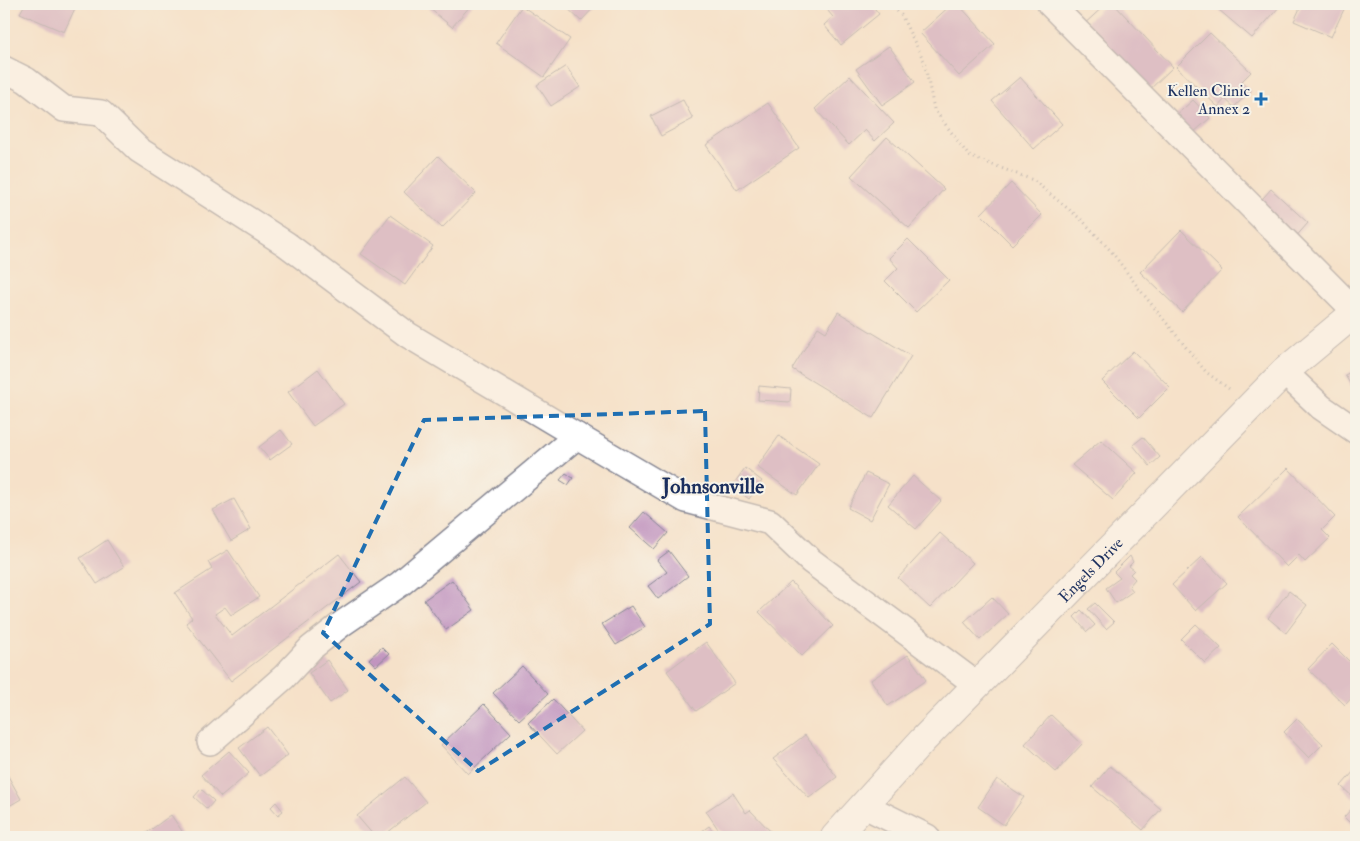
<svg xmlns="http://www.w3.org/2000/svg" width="1360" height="841" viewBox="0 0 1360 841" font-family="'IM FELL Double Pica',serif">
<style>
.building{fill:#c194bf}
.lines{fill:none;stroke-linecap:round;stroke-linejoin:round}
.minor-casing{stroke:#888894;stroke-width:28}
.tertiary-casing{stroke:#888894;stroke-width:30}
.path{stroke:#888894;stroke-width:3;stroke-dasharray:1 4;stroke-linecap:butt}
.minor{stroke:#fff;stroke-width:25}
.tertiary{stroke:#fff;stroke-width:28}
.marked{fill:none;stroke:#1f6fb2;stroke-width:4;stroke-dasharray:10 6;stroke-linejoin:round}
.poi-dot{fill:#1f6fb2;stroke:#f7f3e8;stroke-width:2}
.labels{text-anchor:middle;stroke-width:4;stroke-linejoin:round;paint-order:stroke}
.poi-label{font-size:16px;fill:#1b2f5e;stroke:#f7f3e8;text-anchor:end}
.street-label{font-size:16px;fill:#1b2f5e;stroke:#f7f3e8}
.district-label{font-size:21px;font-weight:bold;fill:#1b2f5e;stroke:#f7f3e8}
</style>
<rect width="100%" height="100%" fill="#f7f3e8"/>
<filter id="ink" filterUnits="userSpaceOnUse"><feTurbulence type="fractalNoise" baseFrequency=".02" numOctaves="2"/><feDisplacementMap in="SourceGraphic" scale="10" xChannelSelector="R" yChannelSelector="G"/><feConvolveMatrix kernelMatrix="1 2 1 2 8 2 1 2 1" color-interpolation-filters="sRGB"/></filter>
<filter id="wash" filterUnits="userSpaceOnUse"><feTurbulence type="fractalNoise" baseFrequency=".0096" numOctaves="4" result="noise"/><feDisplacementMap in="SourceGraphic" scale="20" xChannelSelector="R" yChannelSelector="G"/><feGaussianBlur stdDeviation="1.12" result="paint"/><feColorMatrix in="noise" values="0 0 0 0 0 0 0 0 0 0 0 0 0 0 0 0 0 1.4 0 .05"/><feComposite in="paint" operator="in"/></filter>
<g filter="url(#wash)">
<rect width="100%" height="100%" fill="#f5e1c9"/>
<g id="blocks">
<g class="building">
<polygon points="25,4 77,4 64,32 20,13"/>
<polygon points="424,4 472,4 452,27"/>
<polygon points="563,4 597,4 581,21"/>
<polygon points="822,4 871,4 879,14 841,45 824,25 833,17"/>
<polygon points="952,4 958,4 995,44 959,76 920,33"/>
<polygon points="1106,4 1114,4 1173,67 1144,95 1081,27"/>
<polygon points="1212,4 1277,4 1280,6 1252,38"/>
<polygon points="1302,4 1346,5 1331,37 1294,21"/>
<polygon points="522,6 570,39 544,77 496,43"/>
<polygon points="1210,33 1251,72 1241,82 1251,91 1234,107 1225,99 1218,107 1176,67"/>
<polygon points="889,46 915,82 882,105 856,69"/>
<polygon points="566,66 580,87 551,106 537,85"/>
<polygon points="850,76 894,123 875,141 865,130 849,145 815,109"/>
<polygon points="1020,77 1062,124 1034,149 992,101"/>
<polygon points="683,100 693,119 661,136 651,116"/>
<polygon points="1193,100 1210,118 1193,133 1164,126"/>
<polygon points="768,103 799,148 737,190 706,145"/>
<polygon points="887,137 944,189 909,228 851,176"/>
<polygon points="438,156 476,193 442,228 404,192"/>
<polygon points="1011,183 1042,215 1012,245 981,214"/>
<polygon points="1271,189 1308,223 1286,248 1248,215"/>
<polygon points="390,215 433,246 405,285 361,254"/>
<polygon points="1181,230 1222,270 1182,312 1140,272"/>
<polygon points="908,239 949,280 916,312 885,281 898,268 889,258"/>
<polygon points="838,312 911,356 873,418 792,369 818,327 826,332"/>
<polygon points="1133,351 1170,387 1139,418 1102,381"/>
<polygon points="318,369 344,404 313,426 288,392"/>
<polygon points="1356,369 1356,388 1353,389 1345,375"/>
<polygon points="759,386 791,389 790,402 758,400"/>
<polygon points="281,430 292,444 270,460 259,447"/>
<polygon points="779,436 819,464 797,495 757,467"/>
<polygon points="1143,437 1160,457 1150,466 1133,445"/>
<polygon points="1101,440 1137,473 1113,500 1072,465"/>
<polygon points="745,468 762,481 749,499 732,486"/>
<polygon points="1288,468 1335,517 1322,530 1330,538 1305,562 1299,555 1287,567 1238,517"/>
<polygon points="566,473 573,478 568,485 560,480"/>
<polygon points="866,473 889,484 870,520 848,508"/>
<polygon points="913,476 941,501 916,529 888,505"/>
<polygon points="234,499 251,529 231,541 213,510"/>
<polygon points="644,512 668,533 654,549 630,528"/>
<polygon points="940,533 973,563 930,608 898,578"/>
<polygon points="107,540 124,567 97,584 80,558"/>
<polygon points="228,550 259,597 231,615 225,607 215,614 232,636 339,554 361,582 231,681 186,623 192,618 175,593 212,569 208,562"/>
<polygon points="669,551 688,576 658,599 648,586 667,572 657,560"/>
<polygon points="1130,556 1133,562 1129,566 1134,570 1130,574 1135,579 1129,586 1133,591 1116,603 1106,588 1120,578 1114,572"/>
<polygon points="1202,557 1227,583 1196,611 1172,585"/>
<polygon points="452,580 474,610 446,630 424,600"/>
<polygon points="791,582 833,626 802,656 759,612"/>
<polygon points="1289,591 1307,605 1286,633 1268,618"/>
<polygon points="992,597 1008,614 980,640 964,622"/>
<polygon points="1095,603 1114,622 1106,629 1088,609"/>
<polygon points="631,606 645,627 616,645 602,624"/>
<polygon points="1081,610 1095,625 1087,632 1074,617"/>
<polygon points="1196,624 1221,648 1205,663 1181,639"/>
<polygon points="706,642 735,683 696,711 667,671"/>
<polygon points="1332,644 1356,668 1356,693 1345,705 1308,669"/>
<polygon points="382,647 389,654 376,666 369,659"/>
<polygon points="908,655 926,680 888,706 871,680"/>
<polygon points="327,660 348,690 330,703 309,673"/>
<polygon points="522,666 548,694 519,720 493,693"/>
<polygon points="553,699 582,731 557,754 528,723"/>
<polygon points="484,704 511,733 468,774 441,745"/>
<polygon points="1051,715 1082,744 1056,772 1025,744"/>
<polygon points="1297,719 1323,744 1309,758 1284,732"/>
<polygon points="267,727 288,755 260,776 239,748"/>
<polygon points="805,735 837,777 809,798 773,759"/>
<polygon points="229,751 249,773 221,797 201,775"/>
<polygon points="1110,766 1161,809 1143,830 1092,787"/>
<polygon points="4,769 21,799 4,809"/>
<polygon points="1355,770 1356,771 1356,800 1341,786"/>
<polygon points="405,777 426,802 382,837 375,837 357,816"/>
<polygon points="997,779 1024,797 1004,825 978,807"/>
<polygon points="201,789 214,801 207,809 194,797"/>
<polygon points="733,793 746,813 750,810 773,834 769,837 729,837 725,833 722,835 706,811"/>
<polygon points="276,802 283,811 278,815 271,807"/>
<polygon points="1355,805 1356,807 1356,829 1344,817"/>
<polygon points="171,815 186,837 141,837"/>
<polygon points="709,826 718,837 694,837"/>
</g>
</g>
</g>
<g filter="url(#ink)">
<use href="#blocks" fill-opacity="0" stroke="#888894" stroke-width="1"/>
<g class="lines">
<g class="minor-casing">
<g id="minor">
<polyline points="1050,4 1356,312"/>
<polyline points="4,69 26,80 64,109 101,113 139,150 286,244 408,335 577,436 686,500 770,522 811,561 977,685"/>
<polyline points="1284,372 1321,407 1356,431"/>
<polyline points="210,742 284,677 311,648 343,623 400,584 577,436"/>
<polyline points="863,805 927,837"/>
</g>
</g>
<g class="tertiary-casing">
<g id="tertiary">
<path id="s1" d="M835 837 922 741 1284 372 1356 312"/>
</g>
</g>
<polyline class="path" points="890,4 901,15 924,61 934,109 969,156 1033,180 1083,221 1111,251 1140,290 1206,372 1232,391"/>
<use href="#minor" class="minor"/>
<use href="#tertiary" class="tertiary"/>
</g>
</g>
<path d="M0 0H1360V841H0ZM705 411 710 624 478 771 323 633 424 420Z" fill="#f5e1c9" fill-opacity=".55" fill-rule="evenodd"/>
<path class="marked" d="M705 411 710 624 478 771 323 633 424 420Z"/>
<path class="poi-dot" d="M1258.5 91.5h5v5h5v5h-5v5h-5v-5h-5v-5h5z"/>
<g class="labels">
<g class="poi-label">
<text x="1250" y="96">Kellen Clinic<tspan x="1250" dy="18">Annex 2</tspan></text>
</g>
<g class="street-label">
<text dy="6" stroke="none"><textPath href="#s1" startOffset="370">Engels Drive</textPath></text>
</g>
<g class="district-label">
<text x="713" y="493">Johnsonville</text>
</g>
</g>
<rect width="1360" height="841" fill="none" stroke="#f7f3e8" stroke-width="20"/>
</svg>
